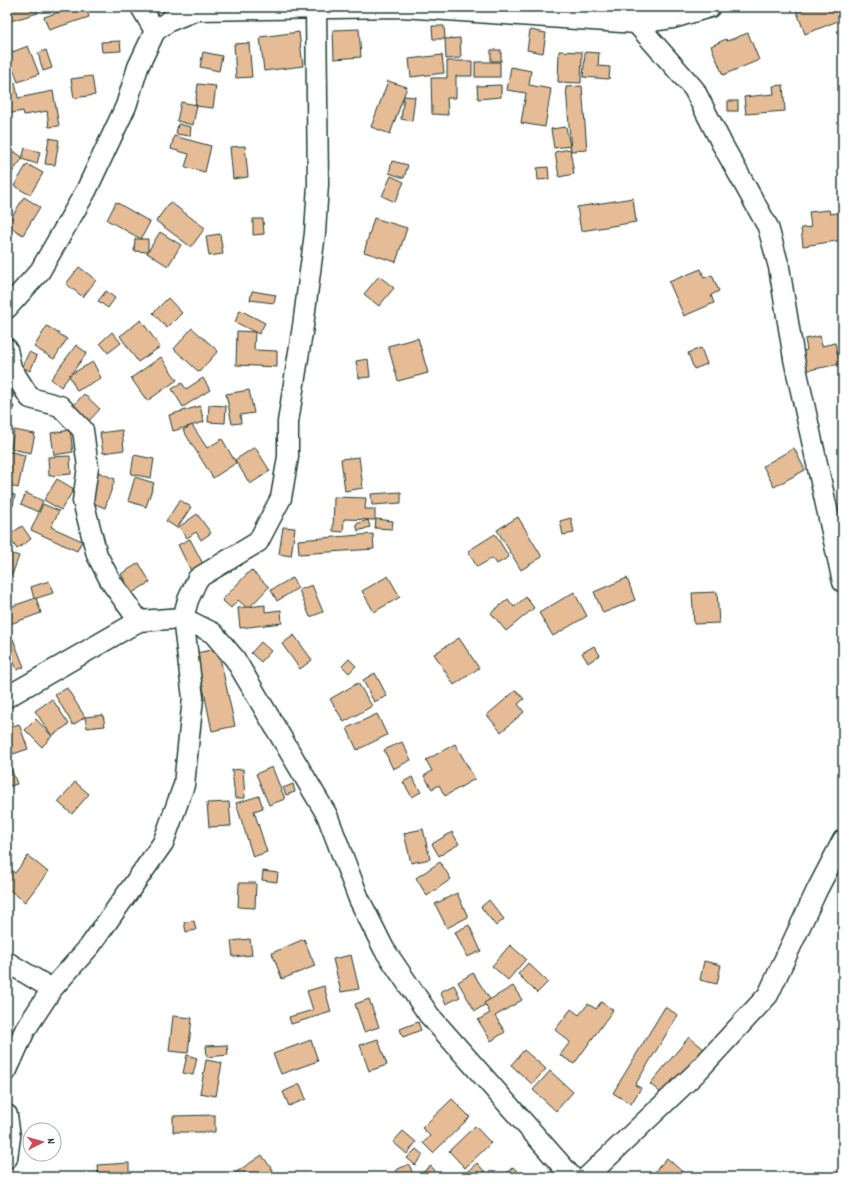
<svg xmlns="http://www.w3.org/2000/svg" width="850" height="1184" viewBox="0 0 850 1184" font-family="Dekko,sans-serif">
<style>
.building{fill:#e6bc96;stroke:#1f3d34}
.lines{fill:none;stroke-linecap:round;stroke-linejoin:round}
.minor-casing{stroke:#1f3d34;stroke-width:23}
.minor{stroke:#fff;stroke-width:20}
</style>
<rect width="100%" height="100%" fill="#fff"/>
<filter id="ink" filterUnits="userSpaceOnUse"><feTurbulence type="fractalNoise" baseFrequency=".025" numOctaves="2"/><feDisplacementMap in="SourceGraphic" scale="8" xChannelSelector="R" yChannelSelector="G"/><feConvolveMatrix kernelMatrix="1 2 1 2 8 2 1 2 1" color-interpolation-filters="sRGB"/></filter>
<g filter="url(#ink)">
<g class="building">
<polygon points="7,7 36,7 38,13 7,22"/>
<polygon points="75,7 86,7 89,17 49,30 44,17"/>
<polygon points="795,7 841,7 843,13 843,19 805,34"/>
<polygon points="432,26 444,26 445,39 433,39"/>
<polygon points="359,29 361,57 334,59 333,30"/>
<polygon points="530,30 546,33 543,53 527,50"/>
<polygon points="299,32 303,66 264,71 260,37"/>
<polygon points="748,33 759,60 723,75 711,46 726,39 727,41"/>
<polygon points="460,38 461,58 446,59 445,39"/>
<polygon points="120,41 121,51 102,52 101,42"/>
<polygon points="249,43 252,77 236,78 234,44"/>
<polygon points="28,46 39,74 18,82 7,54"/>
<polygon points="46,50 52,68 43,71 38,53"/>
<rect x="491" y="50" width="10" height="11"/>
<polygon points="559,51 582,52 581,83 558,82"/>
<polygon points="203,52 222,56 219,71 200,67"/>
<polygon points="585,52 599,53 598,66 610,67 609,79 583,77"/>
<polygon points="442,55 444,73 411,77 409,59"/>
<polygon points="447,61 472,61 472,76 456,76 456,98 447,98 448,115 432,114 431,78 447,78"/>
<rect x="475" y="62" width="25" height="15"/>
<polygon points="511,67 531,71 529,85 551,89 545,127 521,123 526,93 507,90"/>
<polygon points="7,72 12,73 11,82 7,82"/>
<polygon points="92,76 95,95 74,98 71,79"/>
<polygon points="388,81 407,87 390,134 371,127"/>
<polygon points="15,82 18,98 53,91 59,126 49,127 47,111 24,115 23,111 7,114 7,84"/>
<polygon points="198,84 216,86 213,108 195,106"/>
<polygon points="501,85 501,97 478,99 477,86"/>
<polygon points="783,85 785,111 746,114 744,97 774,94 773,86"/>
<polygon points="582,86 587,150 571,151 566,87"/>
<polygon points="404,96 415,97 412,121 401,119"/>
<rect x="728" y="101" width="10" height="10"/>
<polygon points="181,102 197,105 193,125 177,121"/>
<polygon points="178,124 191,127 190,136 176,134"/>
<polygon points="566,127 570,146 554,148 551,129"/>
<polygon points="174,136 211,146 205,172 185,167 189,154 171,149"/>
<polygon points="49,138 59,140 55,165 45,164"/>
<polygon points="245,146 248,177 233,179 230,147"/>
<polygon points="25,148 40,152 37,164 22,159"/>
<polygon points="570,149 574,174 559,177 555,152"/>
<polygon points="14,151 23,158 10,175 7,172 7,160"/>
<polygon points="392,161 408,165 404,178 389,173"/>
<polygon points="27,164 43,173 30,195 14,186"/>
<polygon points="548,167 549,179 538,180 537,168"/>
<polygon points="391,176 404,182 395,202 382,196"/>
<polygon points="24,197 40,207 23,235 7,225"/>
<polygon points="633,198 636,222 581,231 577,207"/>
<polygon points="116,202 150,222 141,239 107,220"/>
<polygon points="170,202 205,228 191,247 156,221"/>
<polygon points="829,210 830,214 843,212 843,240 803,246 801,228 811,227 809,212"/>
<polygon points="374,218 407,228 396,262 364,252"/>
<polygon points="253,219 263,219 264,234 253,235"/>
<polygon points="160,232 181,245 168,266 147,253"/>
<polygon points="220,234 223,254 209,256 206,236"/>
<polygon points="135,239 148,239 148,252 134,251"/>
<polygon points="79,267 96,280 83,297 66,284"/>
<polygon points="701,269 704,278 712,275 719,291 711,295 714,303 684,316 669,282"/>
<polygon points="379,276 394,288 379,306 364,294"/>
<polygon points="106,291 115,298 108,308 98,301"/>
<polygon points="252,291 276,295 274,303 250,300"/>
<polygon points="168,298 182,313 167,328 153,313"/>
<polygon points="240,310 265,323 259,334 235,322"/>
<polygon points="141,320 160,347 138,362 120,336"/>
<polygon points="47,326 67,339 54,359 34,347"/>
<polygon points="192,328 218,351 199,372 174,349"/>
<polygon points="237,331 255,332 254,350 277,351 277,367 236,365"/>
<polygon points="112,332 121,343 108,353 100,343"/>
<polygon points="820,336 822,346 835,343 840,364 804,371 800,352 807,350 805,339"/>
<polygon points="418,338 428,373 398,381 388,346"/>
<polygon points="76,345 87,353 61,387 51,379"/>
<polygon points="701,348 707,364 694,369 688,353"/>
<polygon points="29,352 37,356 30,371 22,367"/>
<polygon points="161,357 177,380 147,401 131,378"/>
<polygon points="368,359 370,377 359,378 356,361"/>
<polygon points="93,362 101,378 77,391 69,375"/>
<polygon points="203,378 210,390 183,407 172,389 182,383 186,389"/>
<polygon points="7,390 14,391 12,403 7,402"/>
<polygon points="249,390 254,413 240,415 241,423 232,424 226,394"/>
<polygon points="84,394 100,409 88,422 72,407"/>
<polygon points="7,405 14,406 10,428 7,427"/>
<polygon points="209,405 226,406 225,423 208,422"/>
<polygon points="200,406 204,422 173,431 169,415"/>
<polygon points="192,425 207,448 222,439 236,463 213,478 183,430"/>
<polygon points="14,430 35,434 31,453 11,449"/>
<polygon points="70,430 73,452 54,455 51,433"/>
<polygon points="122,430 124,450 103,453 100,433"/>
<polygon points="255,447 270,471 250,484 235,460"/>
<polygon points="794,448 805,470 774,487 763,466"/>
<polygon points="7,451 25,455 18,488 7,485"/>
<polygon points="134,455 154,459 151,478 131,474"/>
<polygon points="70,456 71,474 49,476 48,457"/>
<polygon points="359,457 363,488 345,491 341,459"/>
<polygon points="98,472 115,479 105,508 88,501"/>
<polygon points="135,477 154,483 146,507 128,501"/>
<polygon points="57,479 74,489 61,510 44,500"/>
<polygon points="401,492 401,503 372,505 371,494"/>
<polygon points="7,493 15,495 13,506 7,504"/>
<polygon points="26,493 43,501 38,512 21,504"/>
<polygon points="334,497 366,498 365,509 375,509 375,520 344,519 343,532 333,531"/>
<polygon points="180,500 191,507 177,528 166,521"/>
<polygon points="43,504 59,511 51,527 82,541 77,551 31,530"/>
<polygon points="197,514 211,533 201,540 196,532 187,538 179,527"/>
<polygon points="518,517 542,557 521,570 497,530"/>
<polygon points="571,518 574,533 563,535 560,521"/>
<polygon points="376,519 393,521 392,529 375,528"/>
<polygon points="368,520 370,527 358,531 356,524"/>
<polygon points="22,526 31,539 17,549 8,536"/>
<polygon points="283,527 295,528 291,556 279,554"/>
<polygon points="373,534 374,549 299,554 298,540"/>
<polygon points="495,534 509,557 497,564 493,558 477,567 468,551"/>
<polygon points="190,539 203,564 191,571 178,545"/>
<polygon points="7,552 19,556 12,575 7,573"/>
<polygon points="139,563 150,582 132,593 121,574"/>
<polygon points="251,570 269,587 248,609 238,600 231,608 222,600"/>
<polygon points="388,576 400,597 374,612 362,591"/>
<polygon points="292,578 298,588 277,601 271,590"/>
<polygon points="627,578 635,600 603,613 594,592"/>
<polygon points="49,581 53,593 34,599 31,587"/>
<polygon points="312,585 323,612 310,617 299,590"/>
<polygon points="574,592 587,616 553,636 539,613"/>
<polygon points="717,592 719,623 694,624 692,593"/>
<polygon points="526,597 534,608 506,631 491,613 508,599 514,607"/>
<polygon points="36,598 41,613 10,624 7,614 7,608"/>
<polygon points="265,605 265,612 281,610 282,623 240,628 238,608"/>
<polygon points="294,635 312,660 300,669 282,644"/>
<polygon points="459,638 479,668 454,685 434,654"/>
<polygon points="13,639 24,667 17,670 7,646 7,641"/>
<polygon points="261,642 271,651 261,662 251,653"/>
<polygon points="594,646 600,655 588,663 582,653"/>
<polygon points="218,649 235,726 212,731 196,653"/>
<polygon points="349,659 356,666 349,673 342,666"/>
<polygon points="375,673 387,696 374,702 363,680"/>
<polygon points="358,683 372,706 344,722 330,699"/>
<polygon points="67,688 85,717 73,725 55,695"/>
<polygon points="516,690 524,699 518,704 524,712 501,732 487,715"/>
<polygon points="52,699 69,724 52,736 35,711"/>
<polygon points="377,714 387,735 357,750 347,728"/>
<polygon points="103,715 105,726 87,728 85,717"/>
<polygon points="36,719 52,736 42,747 25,730"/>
<polygon points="19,724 28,749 13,754 7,739 7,728"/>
<polygon points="402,742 411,760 393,769 384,750"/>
<polygon points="455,744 475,779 445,796 439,785 432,789 424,776 432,771 426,760"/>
<polygon points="7,757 17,784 7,787"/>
<polygon points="272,767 285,799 269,805 256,774"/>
<polygon points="243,769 245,798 235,798 232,770"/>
<polygon points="412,777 421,792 412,797 403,782"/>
<polygon points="75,782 89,794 72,814 58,802"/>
<polygon points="293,784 295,792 286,795 283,788"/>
<polygon points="259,796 263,808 254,811 267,852 253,857 236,803"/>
<polygon points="229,802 231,826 209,827 207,803"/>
<polygon points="423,829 430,859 411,863 404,833"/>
<polygon points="452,832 459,844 439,856 432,844"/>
<polygon points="28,856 48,872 25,902 7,888 7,866 15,873"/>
<polygon points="440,862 451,879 427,896 416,878"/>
<polygon points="263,871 278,873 277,882 262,880"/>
<polygon points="239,883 256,883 255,908 238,907"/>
<polygon points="457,893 468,917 447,928 435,904"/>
<polygon points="489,900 504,919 496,926 481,907"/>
<polygon points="194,921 196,930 186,932 184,922"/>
<polygon points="469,925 481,951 467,957 455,932"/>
<polygon points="250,939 252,955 233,957 231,941"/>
<polygon points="304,939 315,966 282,979 272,953"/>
<polygon points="510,945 526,959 508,980 492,966"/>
<polygon points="351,955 359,989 341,992 333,959"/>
<polygon points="704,961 721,965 717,984 700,980"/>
<polygon points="528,963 548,982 537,993 518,974"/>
<polygon points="473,973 491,1001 475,1011 458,982"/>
<polygon points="454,985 460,997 446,1004 440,992"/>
<polygon points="324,986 331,1012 291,1024 289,1017 313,1010 307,991"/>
<polygon points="513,986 522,1000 495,1016 505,1032 491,1041 478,1020 490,1013 484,1003"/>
<polygon points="369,999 379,1027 364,1032 355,1004"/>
<polygon points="601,1002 613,1010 574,1064 560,1055 570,1042 555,1030 571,1009 579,1015 588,1004 596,1009"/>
<polygon points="665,1007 678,1015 635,1085 641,1088 631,1104 613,1093"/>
<polygon points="173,1016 192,1018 188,1053 169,1051"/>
<polygon points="418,1022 421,1030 403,1037 400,1029"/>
<polygon points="689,1037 704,1049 665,1096 650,1084"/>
<polygon points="378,1039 387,1065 369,1071 360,1045"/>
<polygon points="311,1040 318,1061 281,1074 273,1054"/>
<polygon points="227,1045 228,1055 207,1057 206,1046"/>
<polygon points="524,1050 546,1069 532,1084 511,1065"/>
<polygon points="187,1055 197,1058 193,1075 183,1073"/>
<polygon points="206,1060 222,1063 216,1096 200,1093"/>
<polygon points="550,1071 573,1092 556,1111 533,1090"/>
<polygon points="300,1084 306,1099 289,1106 283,1092"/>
<polygon points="452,1099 470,1117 433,1153 423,1143 430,1136 422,1128"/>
<polygon points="215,1115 215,1132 173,1132 173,1116"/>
<polygon points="475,1126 491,1143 465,1168 449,1151"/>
<polygon points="403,1131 416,1142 407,1154 393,1142"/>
<polygon points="416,1149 423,1155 415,1165 407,1158"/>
<polygon points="262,1155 277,1177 237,1177 235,1173"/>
<polygon points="667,1158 688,1177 650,1177"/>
<polygon points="129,1163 129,1177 98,1177 97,1165"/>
<polygon points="477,1163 486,1173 482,1177 461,1177"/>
<polygon points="409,1164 414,1177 399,1177 396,1170"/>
<polygon points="431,1166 440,1177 419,1177 418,1176"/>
<polygon points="513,1167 523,1177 502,1177"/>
</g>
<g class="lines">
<g class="minor-casing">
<g id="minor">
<polyline points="141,7 155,31"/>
<polyline points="626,7 636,23 694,89 722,144 768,227 779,267 794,359 843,582"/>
<polyline points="7,308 40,271 86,191 126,106 138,67 155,31 169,21 196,10 402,7 636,23 673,18 710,7"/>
<polyline points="7,349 11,368 30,398 60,406 83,430 88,467 83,501 97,555 111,582 139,621"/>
<polyline points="7,697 139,621 183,618 213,633 235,659 327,815 359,899 384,949 429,1015 572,1177"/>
<polyline points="7,962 52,989"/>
<polyline points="7,1070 25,1030 52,989 90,946 163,843 184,785 193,698 183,618 188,600 198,578 258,542 281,498 288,457 288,422 303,326 315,233 318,184 316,9"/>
<polyline points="7,1115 10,1137 7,1158"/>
<polyline points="587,1177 696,1073 768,995 817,890 843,840"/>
</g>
</g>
<use href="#minor" class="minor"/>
</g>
</g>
<rect width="850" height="1184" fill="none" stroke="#fff" stroke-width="24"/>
<rect x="12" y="12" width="826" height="1160" fill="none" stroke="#1f3d34" stroke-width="1.5" filter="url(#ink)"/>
<g transform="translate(42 1142) rotate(84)"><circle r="19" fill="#ffffff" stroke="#a5b1ae"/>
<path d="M0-3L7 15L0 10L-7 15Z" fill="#d1495b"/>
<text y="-6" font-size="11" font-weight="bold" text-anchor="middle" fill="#1f3d34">N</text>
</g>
</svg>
